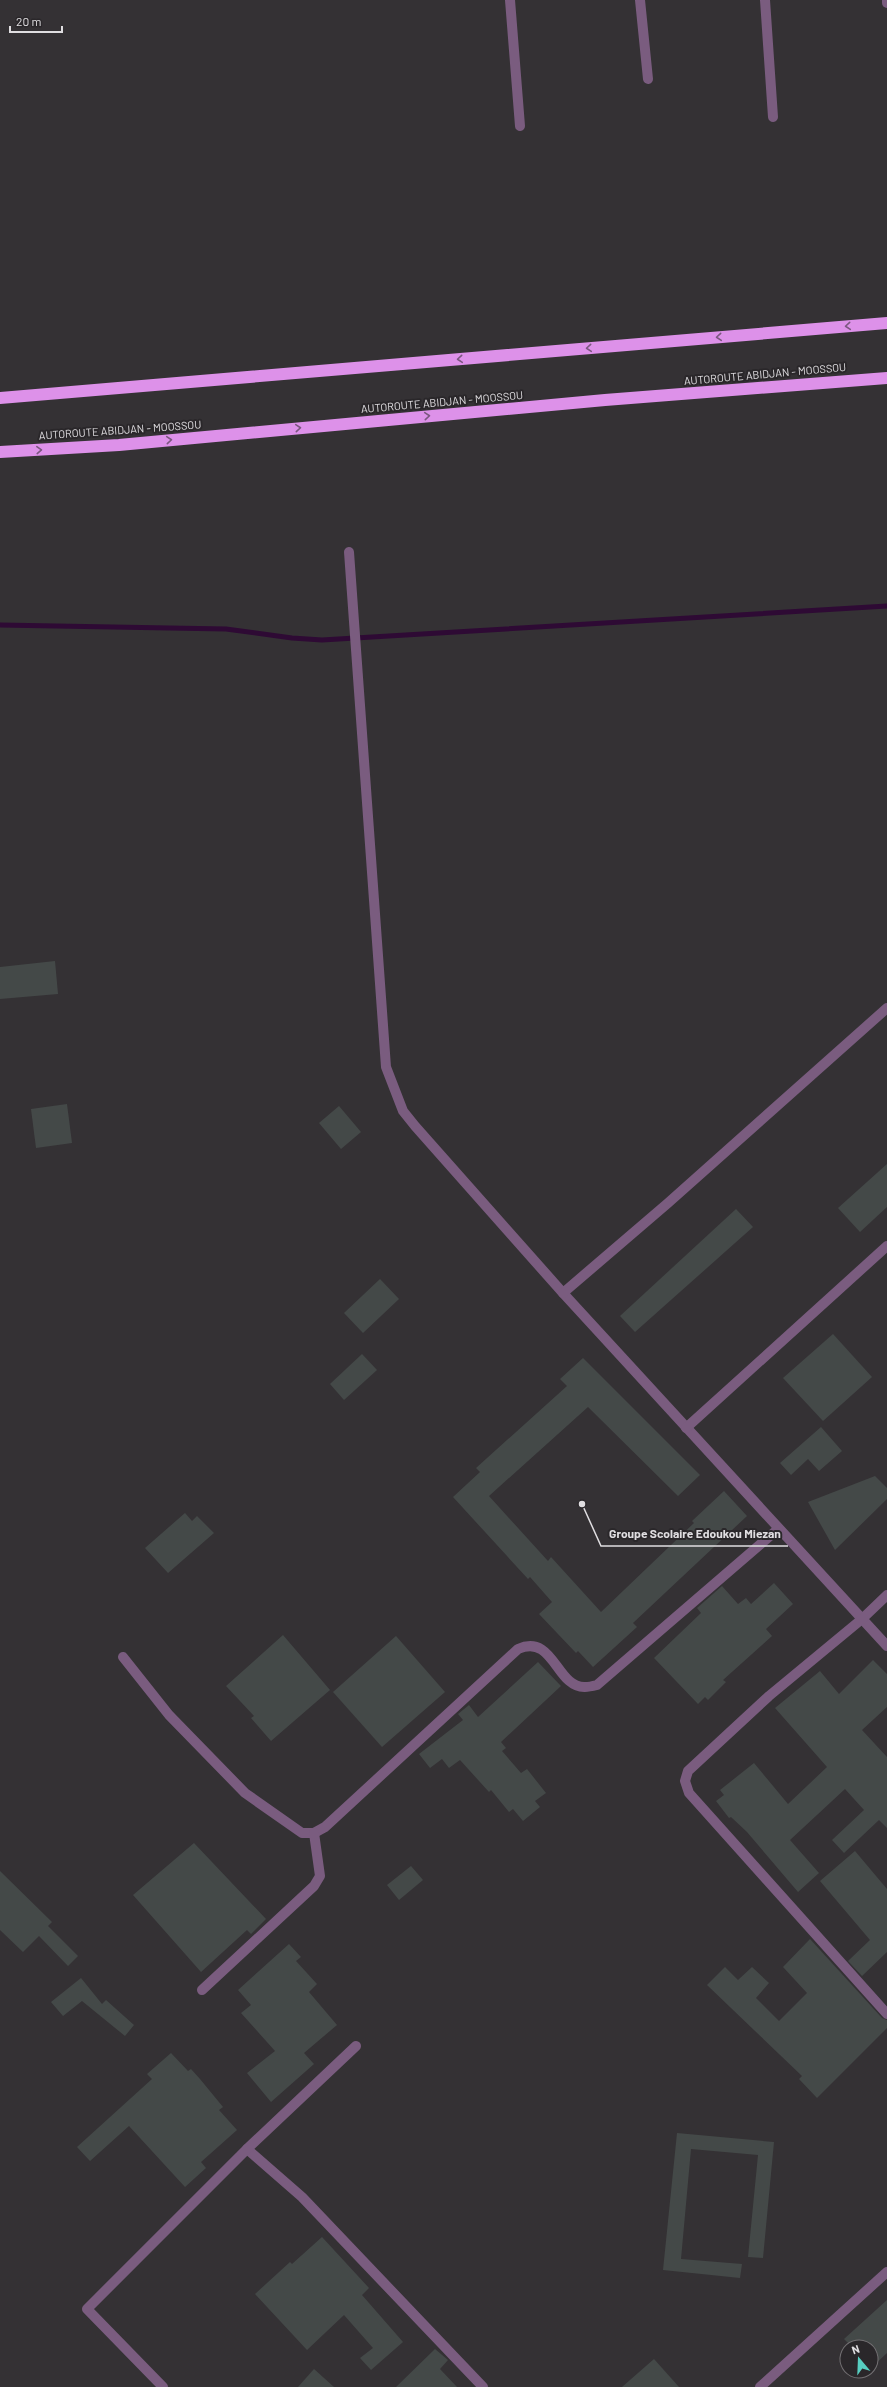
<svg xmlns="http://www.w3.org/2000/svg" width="887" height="2387" viewBox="0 0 887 2387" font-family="Barlow,sans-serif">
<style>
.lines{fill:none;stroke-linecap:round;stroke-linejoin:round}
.stream{stroke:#2e0a34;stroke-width:5}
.building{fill:#444948}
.street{stroke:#7a5c7f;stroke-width:10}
.highway{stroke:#dd91e9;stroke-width:12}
.oneway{stroke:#7b5780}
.labels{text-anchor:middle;stroke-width:4;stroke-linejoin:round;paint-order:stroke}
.street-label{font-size:11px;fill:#e0dee1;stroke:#2a272a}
.leader{fill:none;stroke:#e0dee1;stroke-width:1.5}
.callout-dot{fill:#e0dee1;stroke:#2a272a;stroke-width:1.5}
.callout-label{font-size:12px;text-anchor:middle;font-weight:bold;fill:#e0dee1;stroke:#2a272a;stroke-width:4;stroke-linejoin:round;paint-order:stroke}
</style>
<rect width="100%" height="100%" fill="#343134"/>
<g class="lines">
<polyline class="stream" points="0,625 226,629 292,638 322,640 887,606"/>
</g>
<g class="building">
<polygon points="55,961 58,994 0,999 0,967"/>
<polygon points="67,1104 72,1143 36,1148 31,1109"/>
<polygon points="339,1106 361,1132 341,1149 319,1123"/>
<polygon points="887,1164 887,1207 860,1232 838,1208"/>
<polygon points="736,1209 753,1227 635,1332 620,1316"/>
<polygon points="380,1279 399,1299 363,1333 344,1313"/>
<polygon points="833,1334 872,1377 823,1421 783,1378"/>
<polygon points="362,1354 377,1370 344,1400 330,1384"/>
<polygon points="583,1358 700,1475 678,1496 588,1407 489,1496 548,1561 551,1557 601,1612 694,1523 692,1521 724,1491 747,1516 633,1623 637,1627 593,1667 578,1651 576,1653 539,1614 552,1602 530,1577 528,1579 453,1497 480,1472 476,1468 567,1386 560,1379"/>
<polygon points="821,1427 842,1451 819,1471 808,1459 791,1475 780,1463"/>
<polygon points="875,1476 887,1488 887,1499 835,1550 808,1502"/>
<polygon points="185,1513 192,1521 197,1516 214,1533 168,1573 145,1548"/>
<polygon points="774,1583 793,1604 766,1629 772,1636 723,1680 726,1682 708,1700 705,1697 698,1704 654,1658 701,1613 697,1608 722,1586 738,1604 746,1598 751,1604"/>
<polygon points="283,1635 330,1690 271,1741 251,1718 254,1716 226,1686"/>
<polygon points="396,1636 445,1692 382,1747 333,1692"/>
<polygon points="873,1660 887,1674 887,1707 862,1730 887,1757 887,1828 879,1820 844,1853 832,1840 864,1810 845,1789 790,1840 819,1873 798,1892 747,1832 731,1817 729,1818 716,1801 724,1795 720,1790 754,1763 788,1804 827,1767 775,1708 820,1671 839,1694"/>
<polygon points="538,1662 561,1686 501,1742 506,1748 502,1751 521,1773 527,1769 546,1793 535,1801 540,1807 523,1821 513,1809 509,1812 491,1790 489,1792 460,1760 449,1768 442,1759 430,1768 419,1754 463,1720 458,1714 469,1705 478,1717"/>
<polygon points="194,1843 266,1919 251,1934 247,1930 201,1972 133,1895"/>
<polygon points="855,1851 887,1889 887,1952 862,1976 848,1961 870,1940 820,1881"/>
<polygon points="411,1866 423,1880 399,1900 387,1885"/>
<polygon points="0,1871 52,1922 48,1926 78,1956 68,1966 39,1936 23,1952 0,1930"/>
<polygon points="810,1939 882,2018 887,2020 887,2028 817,2098 799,2079 802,2076 707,1985 725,1967 738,1980 752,1967 769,1983 756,1998 779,2021 807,1993 783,1967"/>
<polygon points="289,1944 301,1957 296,1961 317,1984 309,1992 337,2025 304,2053 314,2064 271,2102 247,2073 275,2051 241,2013 251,2005 238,1990"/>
<polygon points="81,1978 102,2004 106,2000 134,2025 125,2036 82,2001 63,2016 51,2002"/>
<polygon points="171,2053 188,2071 191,2069 200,2079 223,2107 219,2110 237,2130 201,2162 206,2168 185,2187 129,2126 90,2161 77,2147 152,2079 147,2074"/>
<polygon points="677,2133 774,2142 763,2258 748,2257 758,2155 691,2149 681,2259 742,2264 740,2278 663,2270"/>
<polygon points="322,2237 369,2288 362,2295 403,2342 371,2370 360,2358 373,2348 344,2315 307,2350 255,2294 290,2262 292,2264"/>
<polygon points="887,2300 887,2353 871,2368 871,2347 852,2347 844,2339"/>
<polygon points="435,2349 448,2360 440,2369 457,2387 396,2387"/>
<polygon points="654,2359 679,2387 622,2387"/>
<polygon points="314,2369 334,2387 298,2387"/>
</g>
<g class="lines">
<g class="street">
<polyline points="510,0 520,126"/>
<polyline points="640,0 648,79"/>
<polyline points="765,0 773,117"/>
<polyline points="887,0 887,3"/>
<polyline points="349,552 386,1067 403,1111 415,1126 563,1293 887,1646"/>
<polyline points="563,1293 668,1203 887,1008"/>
<polyline points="686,1428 887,1246"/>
<polyline points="887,1595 862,1619 769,1696 688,1771 685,1781 689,1793 887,2014"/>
<path d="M123 1657 169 1715 245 1793 302 1833H314L325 1827 518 1649C554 1633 556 1688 585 1687 589 1687 593 1686 597 1685L778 1529"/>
<polyline points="202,1990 314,1886 320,1876 314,1833"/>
<polyline points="247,2149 302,2197 483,2387"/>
<polyline points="163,2387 87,2309 247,2149 356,2046"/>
<polyline points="760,2387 887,2272"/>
</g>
<g class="highway">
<polyline points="0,398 887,323"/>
<polyline points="0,452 119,445 605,400 887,378"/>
</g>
</g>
<defs><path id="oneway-chevron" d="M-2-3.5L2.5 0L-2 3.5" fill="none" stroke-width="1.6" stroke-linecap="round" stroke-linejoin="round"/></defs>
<g class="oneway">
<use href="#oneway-chevron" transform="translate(848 326) rotate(175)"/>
<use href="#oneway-chevron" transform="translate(719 337) rotate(175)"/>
<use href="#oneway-chevron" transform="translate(589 348) rotate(175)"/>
<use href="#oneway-chevron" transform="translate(460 359) rotate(175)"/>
<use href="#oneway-chevron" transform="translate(427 416) rotate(-5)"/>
<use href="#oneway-chevron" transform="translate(298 428) rotate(-5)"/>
<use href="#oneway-chevron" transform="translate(169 440) rotate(-5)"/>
<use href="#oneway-chevron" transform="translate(39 450) rotate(-3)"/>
</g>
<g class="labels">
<g class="street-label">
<text transform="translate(765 374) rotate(-5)" y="4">AUTOROUTE ABIDJAN - MOOSSOU</text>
<text transform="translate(442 402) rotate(-5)" y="4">AUTOROUTE ABIDJAN - MOOSSOU</text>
<text transform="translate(120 430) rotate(-4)" y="4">AUTOROUTE ABIDJAN - MOOSSOU</text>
</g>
</g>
<path class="leader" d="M582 1504L601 1546H788"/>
<circle class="callout-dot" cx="582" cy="1504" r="4"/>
<g class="callout-label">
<text x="695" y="1538">Groupe Scolaire Edoukou Miezan</text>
</g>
<g transform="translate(859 2359) rotate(341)"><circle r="19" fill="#2a272a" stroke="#737073"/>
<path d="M0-3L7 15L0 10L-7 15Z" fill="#57cec1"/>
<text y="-6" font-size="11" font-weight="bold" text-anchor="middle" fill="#e0dee1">N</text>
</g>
<path d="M10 26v6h52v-6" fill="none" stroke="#e0dee1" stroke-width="2"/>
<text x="16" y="26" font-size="12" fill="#e0dee1" stroke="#2a272a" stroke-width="3" paint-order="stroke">20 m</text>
</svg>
